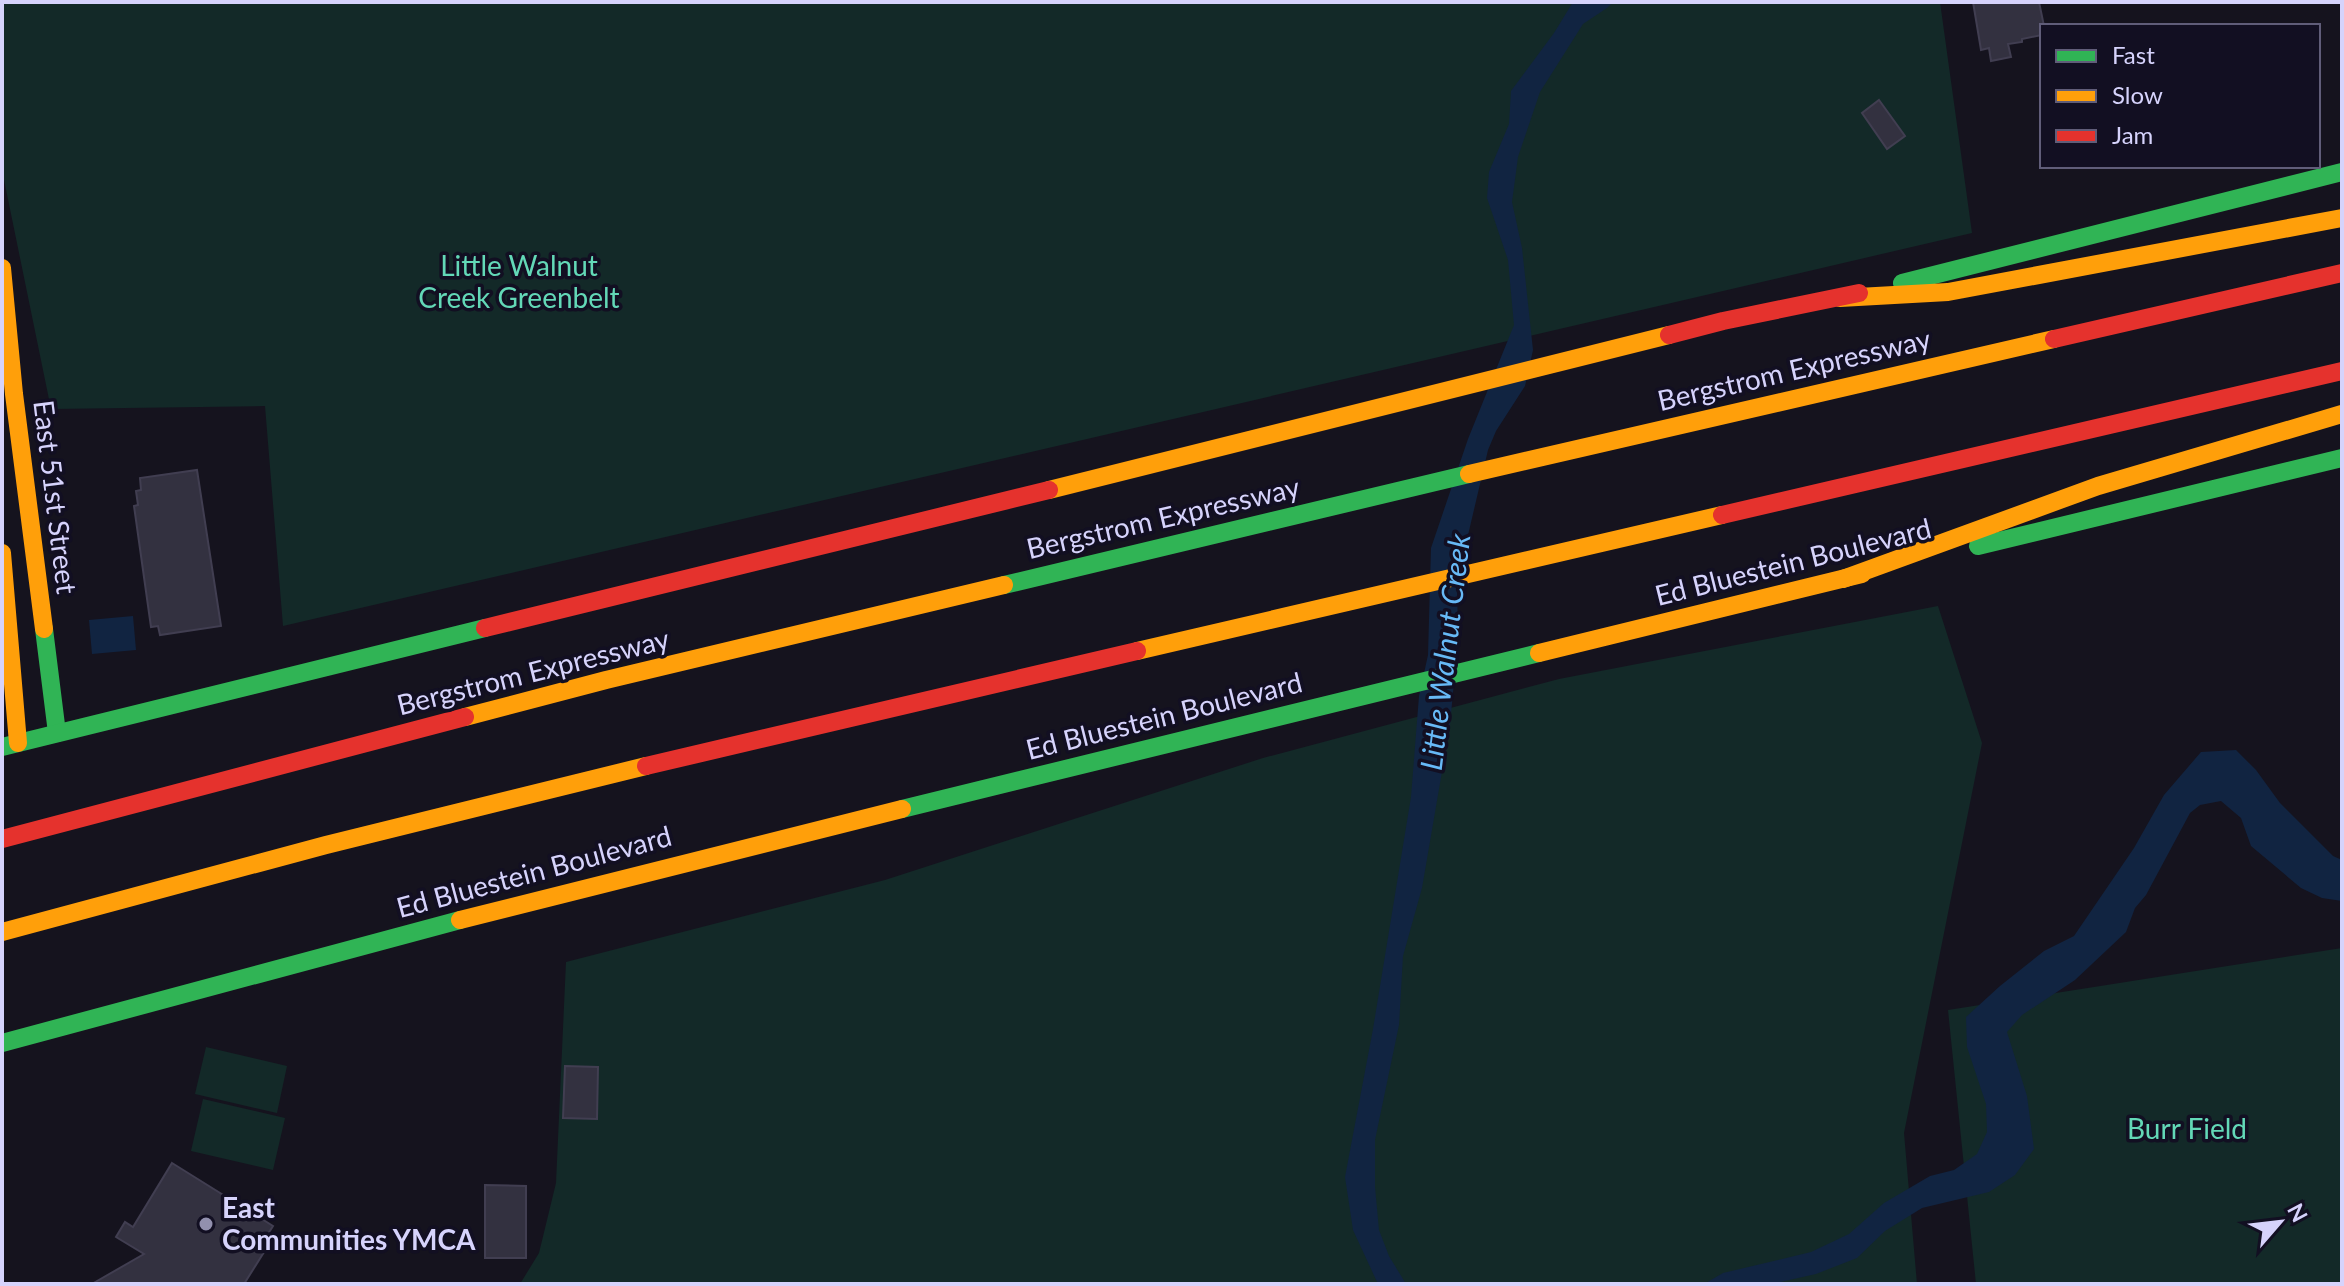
<svg xmlns="http://www.w3.org/2000/svg" width="2344" height="1286" viewBox="0 0 2344 1286" font-family="Lato,sans-serif">
<style>
.green{fill:#132928}
.water{fill:#112441}
.building{fill:#333140;stroke:#413e51;stroke-width:2}
.lines{fill:none;stroke-linecap:round;stroke-linejoin:round}
.fast{stroke:#30b455;stroke-width:18}
.slow{stroke:#ff9f0a;stroke-width:18}
.jam{stroke:#e5322d;stroke-width:18}
.poi-dot{fill:#9290ae;stroke:#120f22;stroke-width:3}
.labels{text-anchor:middle;stroke-width:7;stroke-linejoin:round;paint-order:stroke}
.park-label{font-size:28px;fill:#63d8b7;stroke:#120f22}
.street-label{font-size:28px;fill:#d6d3fc;stroke:#120f22}
.poi-label{font-size:28px;font-weight:bold;fill:#d6d3fc;stroke:#120f22;text-anchor:start}
.water-label{font-size:30px;font-style:italic;fill:#67b9f6;stroke:#120f22}
</style>
<rect width="100%" height="100%" fill="#15131e"/>
<g class="green">
<polygon points="2,2 1940,2 1972,233 283,626 265,406 51,409 2,170"/>
<polygon points="1938,606 1982,743 1904,1133 1917,1284 520,1284 539,1253 556,1183 566,962 885,880 1263,758 1559,679"/>
<polygon points="2342,948 2342,1284 1976,1284 1948,1010"/>
<polygon points="206,1047 287,1066 277,1113 195,1094"/>
<polygon points="203,1099 285,1118 273,1170 191,1151"/>
</g>
<g class="water">
<polygon points="1573,2 1613,2 1607,8 1583,24 1540,92 1518,157 1512,202 1522,248 1533,350 1525,386 1496,431 1488,450 1457,582 1458,638 1450,725 1422,888 1403,956 1399,1025 1375,1140 1375,1187 1379,1230 1389,1256 1406,1284 1378,1284 1353,1230 1345,1177 1373,1029 1411,797 1419,696 1428,655 1431,548 1468,439 1514,325 1508,260 1487,198 1489,172 1509,124 1511,91 1554,33"/>
<polygon points="133,616 136,650 92,654 89,620"/>
<polygon points="2236,750 2256,770 2280,803 2333,856 2342,860 2342,901 2322,898 2301,888 2251,846 2241,818 2221,801 2200,805 2190,813 2146,895 2135,908 2126,932 2075,980 2022,1015 2007,1032 2027,1096 2034,1149 2015,1175 1989,1192 1922,1208 1885,1231 1857,1258 1816,1274 1771,1284 1704,1284 1723,1273 1811,1252 1849,1234 1884,1203 1930,1176 1954,1170 1977,1154 1987,1132 1986,1104 1967,1047 1966,1017 2000,986 2044,951 2074,936 2134,848 2164,795 2201,752"/>
</g>
<g class="building">
<polygon points="1973,2 2039,2 2044,26 2042,26 2042,35 2022,39 2022,42 2008,44 2011,57 1991,61 1989,48 1981,50"/>
<polygon points="1879,100 1905,136 1887,149 1862,113"/>
<polygon points="197,470 221,626 160,635 158,626 151,627 134,506 138,505 136,491 141,490 140,478"/>
<polygon points="565,1066 598,1067 597,1119 563,1118"/>
<polygon points="172,1163 273,1226 261,1245 266,1249 244,1284 92,1284 144,1254 116,1237 125,1222 133,1227"/>
<polygon points="485,1185 526,1186 526,1258 485,1258"/>
</g>
<g class="lines">
<g class="fast">
<polyline points="1902,283 2342,172"/>
<polyline points="1978,546 2342,458"/>
<polyline points="1004,585 1469,474"/>
<polyline points="44,629 57,733"/>
<polyline points="2,747 485,628"/>
<polyline points="902,809 1539,653"/>
<polyline points="2,1043 460,920"/>
</g>
<g class="slow">
<polyline points="2,268 14,394 44,629"/>
<polyline points="1840,298 1948,292 2342,218"/>
<polyline points="1469,474 2054,339"/>
<polyline points="1049,490 1669,335"/>
<polyline points="2,553 18,743"/>
<polyline points="1843,579 2098,486 2342,414"/>
<polyline points="1137,651 1722,515"/>
<polyline points="1539,653 1862,574"/>
<polyline points="465,717 606,680 1004,585"/>
<polyline points="460,920 902,809"/>
<polyline points="2,932 326,845 646,766"/>
</g>
<g class="jam">
<polyline points="1669,335 1723,321 1859,293"/>
<polyline points="2054,339 2342,273"/>
<polyline points="1722,515 2342,371"/>
<polyline points="485,628 1049,490"/>
<polyline points="646,766 1137,651"/>
<polyline points="2,839 465,717"/>
</g>
</g>
<circle class="poi-dot" cx="206" cy="1224" r="8"/>
<g class="labels">
<g class="park-label">
<text x="519" y="276">Little Walnut<tspan x="519" dy="32">Creek Greenbelt</tspan></text>
<text x="2187" y="1139">Burr Field</text>
</g>
<g class="street-label">
<text transform="translate(1794 370) rotate(-13)" y="10">Bergstrom Expressway</text>
<text transform="translate(55 497) rotate(83)" y="10">East 51st Street</text>
<text transform="translate(1163 518) rotate(-13)" y="10">Bergstrom Expressway</text>
<text transform="translate(1793 562) rotate(-14)" y="10">Ed Bluestein Boulevard</text>
<text transform="translate(533 672) rotate(-14)" y="10">Bergstrom Expressway</text>
<text transform="translate(1164 716) rotate(-14)" y="10">Ed Bluestein Boulevard</text>
<text transform="translate(534 872) rotate(-15)" y="10">Ed Bluestein Boulevard</text>
</g>
<g class="poi-label">
<text x="222" y="1218">East<tspan x="222" dy="32">Communities YMCA</tspan></text>
</g>
<g class="water-label">
<text transform="translate(1446 652) rotate(-83)" y="10">Little Walnut Creek</text>
</g>
</g>
<rect width="2344" height="1286" fill="none" stroke="#d6d3fc" stroke-width="8"/>
<rect x="2040" y="24" width="280" height="144" fill="#120f22" stroke="#605d79" stroke-width="2"/>
<rect x="2056" y="50" width="40" height="12" fill="#30b455" stroke="#605d79" stroke-width="2"/>
<text x="2112" y="64" font-size="24" fill="#d6d3fc">Fast</text>
<rect x="2056" y="90" width="40" height="12" fill="#ff9f0a" stroke="#605d79" stroke-width="2"/>
<text x="2112" y="104" font-size="24" fill="#d6d3fc">Slow</text>
<rect x="2056" y="130" width="40" height="12" fill="#e5322d" stroke="#605d79" stroke-width="2"/>
<text x="2112" y="144" font-size="24" fill="#d6d3fc">Jam</text>
<g transform="translate(2280 1222) rotate(62)" stroke="#120f22" stroke-width="6" paint-order="stroke">
<path d="M0-6L14 30L0 20L-14 30Z" fill="#d6d3fc"/>
<text y="-12" font-size="22" font-weight="bold" text-anchor="middle" fill="#d6d3fc">N</text>
</g>
</svg>
